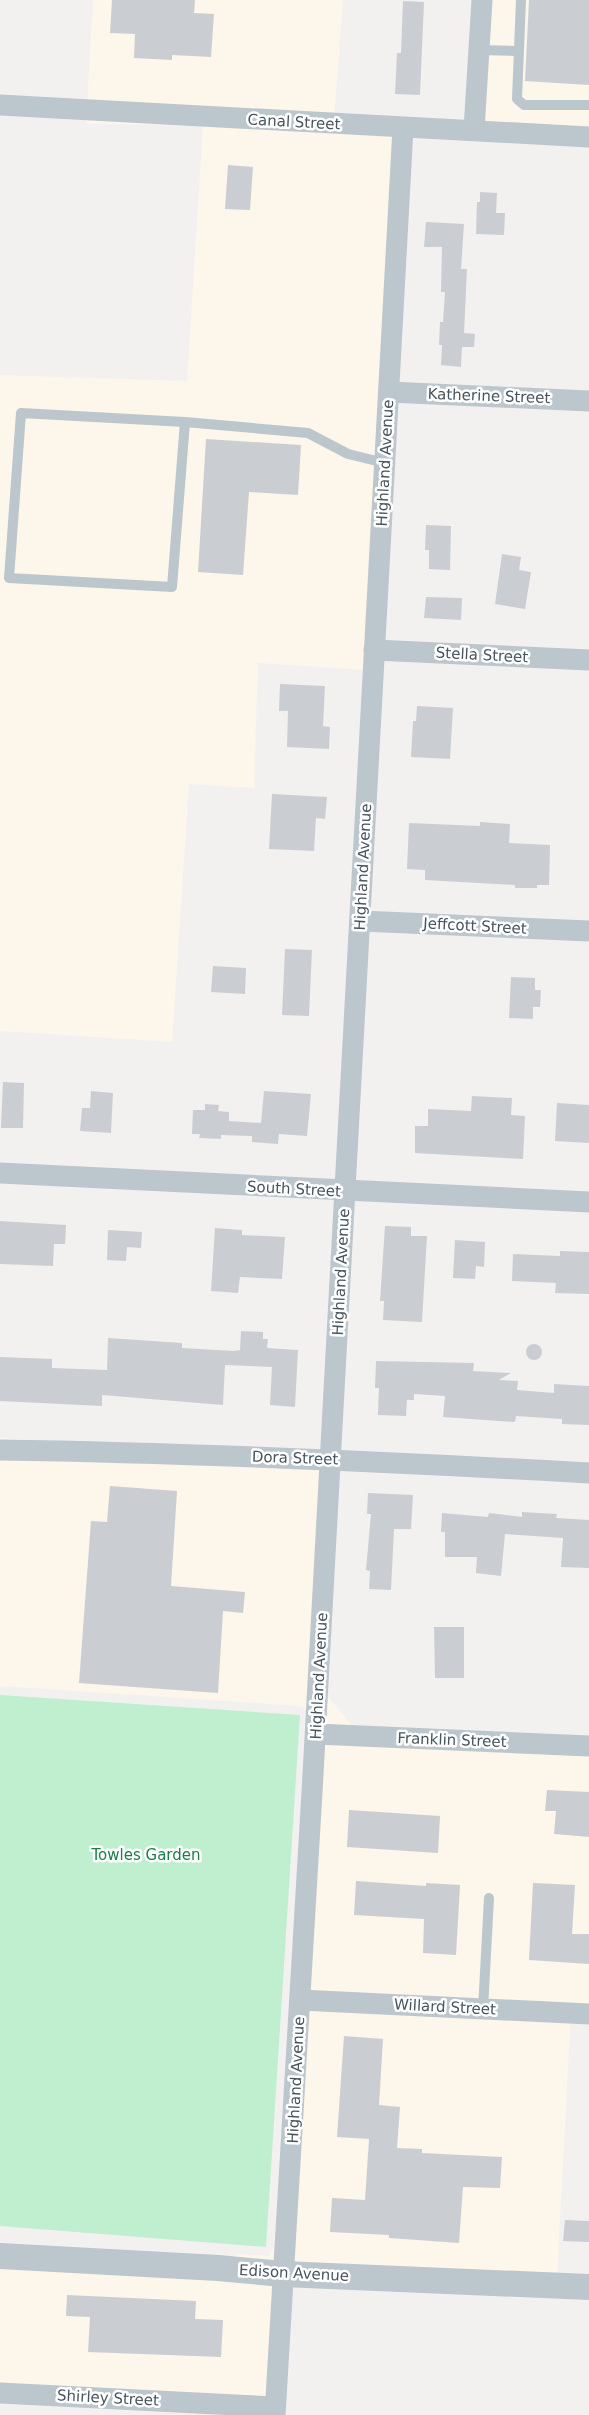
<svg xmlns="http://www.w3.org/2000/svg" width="589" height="2415" viewBox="0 0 589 2415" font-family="'DejaVu Sans',sans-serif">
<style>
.commercial{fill:#fcf6eb}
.green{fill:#c0efcf}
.building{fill:#caced3}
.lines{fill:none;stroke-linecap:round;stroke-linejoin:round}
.service{stroke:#bcc6cd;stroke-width:10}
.minor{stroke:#bcc6cd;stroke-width:21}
.tertiary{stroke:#bcc6cd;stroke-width:26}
.labels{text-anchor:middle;stroke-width:5;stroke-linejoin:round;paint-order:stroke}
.street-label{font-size:15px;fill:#48555e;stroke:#fff}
.park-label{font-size:15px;fill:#188045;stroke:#fff}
</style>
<rect width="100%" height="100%" fill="#f3f0f0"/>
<g class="commercial">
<polygon points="93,0 343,0 334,121 393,124 364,670 258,663 254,788 189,784 172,1042 0,1031 0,375 187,381 203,125 86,124"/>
<polygon points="474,0 589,0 589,135 468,129"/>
<polygon points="0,1438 325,1456 313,1679 358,1733 589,1746 589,2013 571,2012 557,2275 233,2259 238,2254 268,2256 274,2247 307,1710 300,1706 0,1686"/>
<polygon points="0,2267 297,2285 275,2305 268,2415 0,2400"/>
</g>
<polygon class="green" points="0,1695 300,1715 266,2247 0,2226"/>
<g class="building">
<polygon points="112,0 195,0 194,13 214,14 211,57 172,55 172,60 134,58 135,34 110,33"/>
<polygon points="529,0 589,0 589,85 525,81"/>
<polygon points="403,1 424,2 420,95 395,94 397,53 401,53"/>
<polygon points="228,165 253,167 250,210 225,209"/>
<polygon points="480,192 497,193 496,213 505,213 504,235 476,234 477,202 480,202"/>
<polygon points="426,222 464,224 461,269 467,269 464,333 475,334 474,347 462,347 461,367 441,365 442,345 439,345 440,322 443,322 445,292 441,292 442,247 424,247"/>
<polygon points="206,439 301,445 298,495 249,492 243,575 198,572"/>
<polygon points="426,525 451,526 450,570 429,569 429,550 425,550"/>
<polygon points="502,554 521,557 519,570 531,572 525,609 495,604"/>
<polygon points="426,597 462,598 461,620 424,618"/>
<polygon points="280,684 325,686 323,726 330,727 329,749 287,747 288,711 279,711"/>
<polygon points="417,706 453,708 450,759 411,757 413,721 416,721"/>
<polygon points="272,794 327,797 325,819 316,818 314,851 269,849"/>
<polygon points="480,822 510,824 509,843 550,845 549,885 537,885 537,888 515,888 515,885 425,880 425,870 407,869 409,823 480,826"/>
<polygon points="285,949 312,950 309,1016 282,1015"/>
<polygon points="213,966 246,968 245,994 211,992"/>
<polygon points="511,977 535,978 535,990 541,990 540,1007 533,1007 533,1019 509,1018"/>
<polygon points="3,1082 24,1083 23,1128 1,1128"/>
<polygon points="91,1091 113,1093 111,1133 80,1131 82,1108 90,1108"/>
<polygon points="264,1091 311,1094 307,1136 279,1134 278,1144 252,1142 252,1136 221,1135 221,1139 199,1138 200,1134 192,1134 193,1110 205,1110 205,1104 219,1105 218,1111 229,1112 229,1121 261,1123"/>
<polygon points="472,1096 512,1098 511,1115 525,1116 523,1159 415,1153 415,1126 428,1126 428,1109 471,1111"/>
<polygon points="557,1103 589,1105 589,1143 555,1141"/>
<polygon points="0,1221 66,1225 65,1244 54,1244 53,1266 0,1264"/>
<polygon points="385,1226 411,1227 411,1236 427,1236 422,1322 383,1320 384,1301 380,1301"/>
<polygon points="215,1228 242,1230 242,1235 285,1237 282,1279 240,1277 238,1293 211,1291"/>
<polygon points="108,1230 142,1232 141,1248 127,1247 126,1261 107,1260"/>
<polygon points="455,1240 485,1242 484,1267 476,1266 475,1279 453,1278"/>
<polygon points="560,1251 589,1252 589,1294 555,1293 556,1283 512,1281 513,1254 560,1256"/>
<polygon points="241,1331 263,1332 263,1339 268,1339 267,1348 298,1350 295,1407 270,1405 272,1367 225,1365 223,1405 102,1395 102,1406 0,1401 0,1357 52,1359 52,1368 107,1370 108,1338 182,1343 182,1348 234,1351 240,1350"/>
<circle cx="534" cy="1352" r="8"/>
<polygon points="376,1361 474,1363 473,1371 511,1373 499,1380 518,1381 517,1390 554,1393 554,1384 589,1386 589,1425 562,1424 562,1419 516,1416 515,1422 443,1417 445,1396 414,1394 414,1400 407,1400 406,1416 378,1415 379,1388 375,1388"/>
<polygon points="110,1486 177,1491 171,1586 245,1592 243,1613 223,1611 218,1693 79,1683 91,1521 107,1522"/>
<polygon points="368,1493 413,1495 411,1529 394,1529 391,1590 369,1589 370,1571 366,1570 371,1514 367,1514"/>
<polygon points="522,1512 557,1514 556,1518 589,1520 589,1568 561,1567 563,1538 505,1534 501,1576 476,1573 477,1557 445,1557 445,1532 441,1532 442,1513 488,1517 489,1513 522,1517"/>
<polygon points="434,1627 464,1627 464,1678 435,1678"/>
<polygon points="547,1790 589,1792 589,1837 554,1834 556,1811 545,1811"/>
<polygon points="349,1810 440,1816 438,1853 347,1847"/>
<polygon points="356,1881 426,1886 426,1883 460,1885 456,1955 423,1953 424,1919 354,1915"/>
<polygon points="533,1883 575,1885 572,1934 589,1934 589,1964 529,1960"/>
<polygon points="344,2036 383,2039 379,2105 400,2107 397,2148 422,2149 422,2153 502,2157 500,2188 463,2187 459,2243 389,2238 389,2235 330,2232 332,2198 365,2200 369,2139 337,2137"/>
<polygon points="565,2220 589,2221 589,2242 563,2241"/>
<polygon points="67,2295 196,2301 195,2319 223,2320 221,2357 88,2352 90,2317 66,2316"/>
</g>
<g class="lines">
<g class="service">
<polyline points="521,0 517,99 524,105 589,105"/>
<polyline points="479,50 518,51"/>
<polyline points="185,422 21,413 9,578 172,587 185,422 308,433 348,454 385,463"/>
<polyline points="483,2009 489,1898"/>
</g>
<g class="minor">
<polyline points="0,105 589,137"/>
<polyline points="474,130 482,0"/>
<polyline points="389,392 589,401"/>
<polyline points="374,650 589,660"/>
<polyline points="361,921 589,931"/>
<polyline points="0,1173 589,1202"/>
<path d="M0 1450C197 1453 393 1462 589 1473"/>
<polyline points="316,1734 589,1746"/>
<polyline points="300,2000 589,2014"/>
<polyline points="0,2393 275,2407"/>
<path d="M275 2415C322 1653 362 891 403 128"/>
</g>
<polyline class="tertiary" points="0,2256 218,2268 283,2274 589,2287"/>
</g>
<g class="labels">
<g class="street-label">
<text transform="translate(294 122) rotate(3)" y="5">Canal Street</text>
<text transform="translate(489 396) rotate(2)" y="5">Katherine Street</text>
<text transform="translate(385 463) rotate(-87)" y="5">Highland Avenue</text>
<text transform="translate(482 655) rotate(3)" y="5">Stella Street</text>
<text transform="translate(363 867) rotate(-87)" y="5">Highland Avenue</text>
<text transform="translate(475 926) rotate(3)" y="5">Jeffcott Street</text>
<text transform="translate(294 1189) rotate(3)" y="5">South Street</text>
<text transform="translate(341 1272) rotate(-87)" y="5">Highland Avenue</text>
<text transform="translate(295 1458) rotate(2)" y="5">Dora Street</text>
<text transform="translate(319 1676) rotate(-87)" y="5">Highland Avenue</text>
<text transform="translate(452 1740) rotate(2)" y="5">Franklin Street</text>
<text transform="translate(445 2007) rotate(3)" y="5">Willard Street</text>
<text transform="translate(296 2080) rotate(-87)" y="5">Highland Avenue</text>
<text transform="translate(294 2273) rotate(3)" y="5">Edison Avenue</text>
<text transform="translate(108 2398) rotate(3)" y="5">Shirley Street</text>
</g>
<g class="park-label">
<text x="146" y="1860">Towles Garden</text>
</g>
</g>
</svg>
